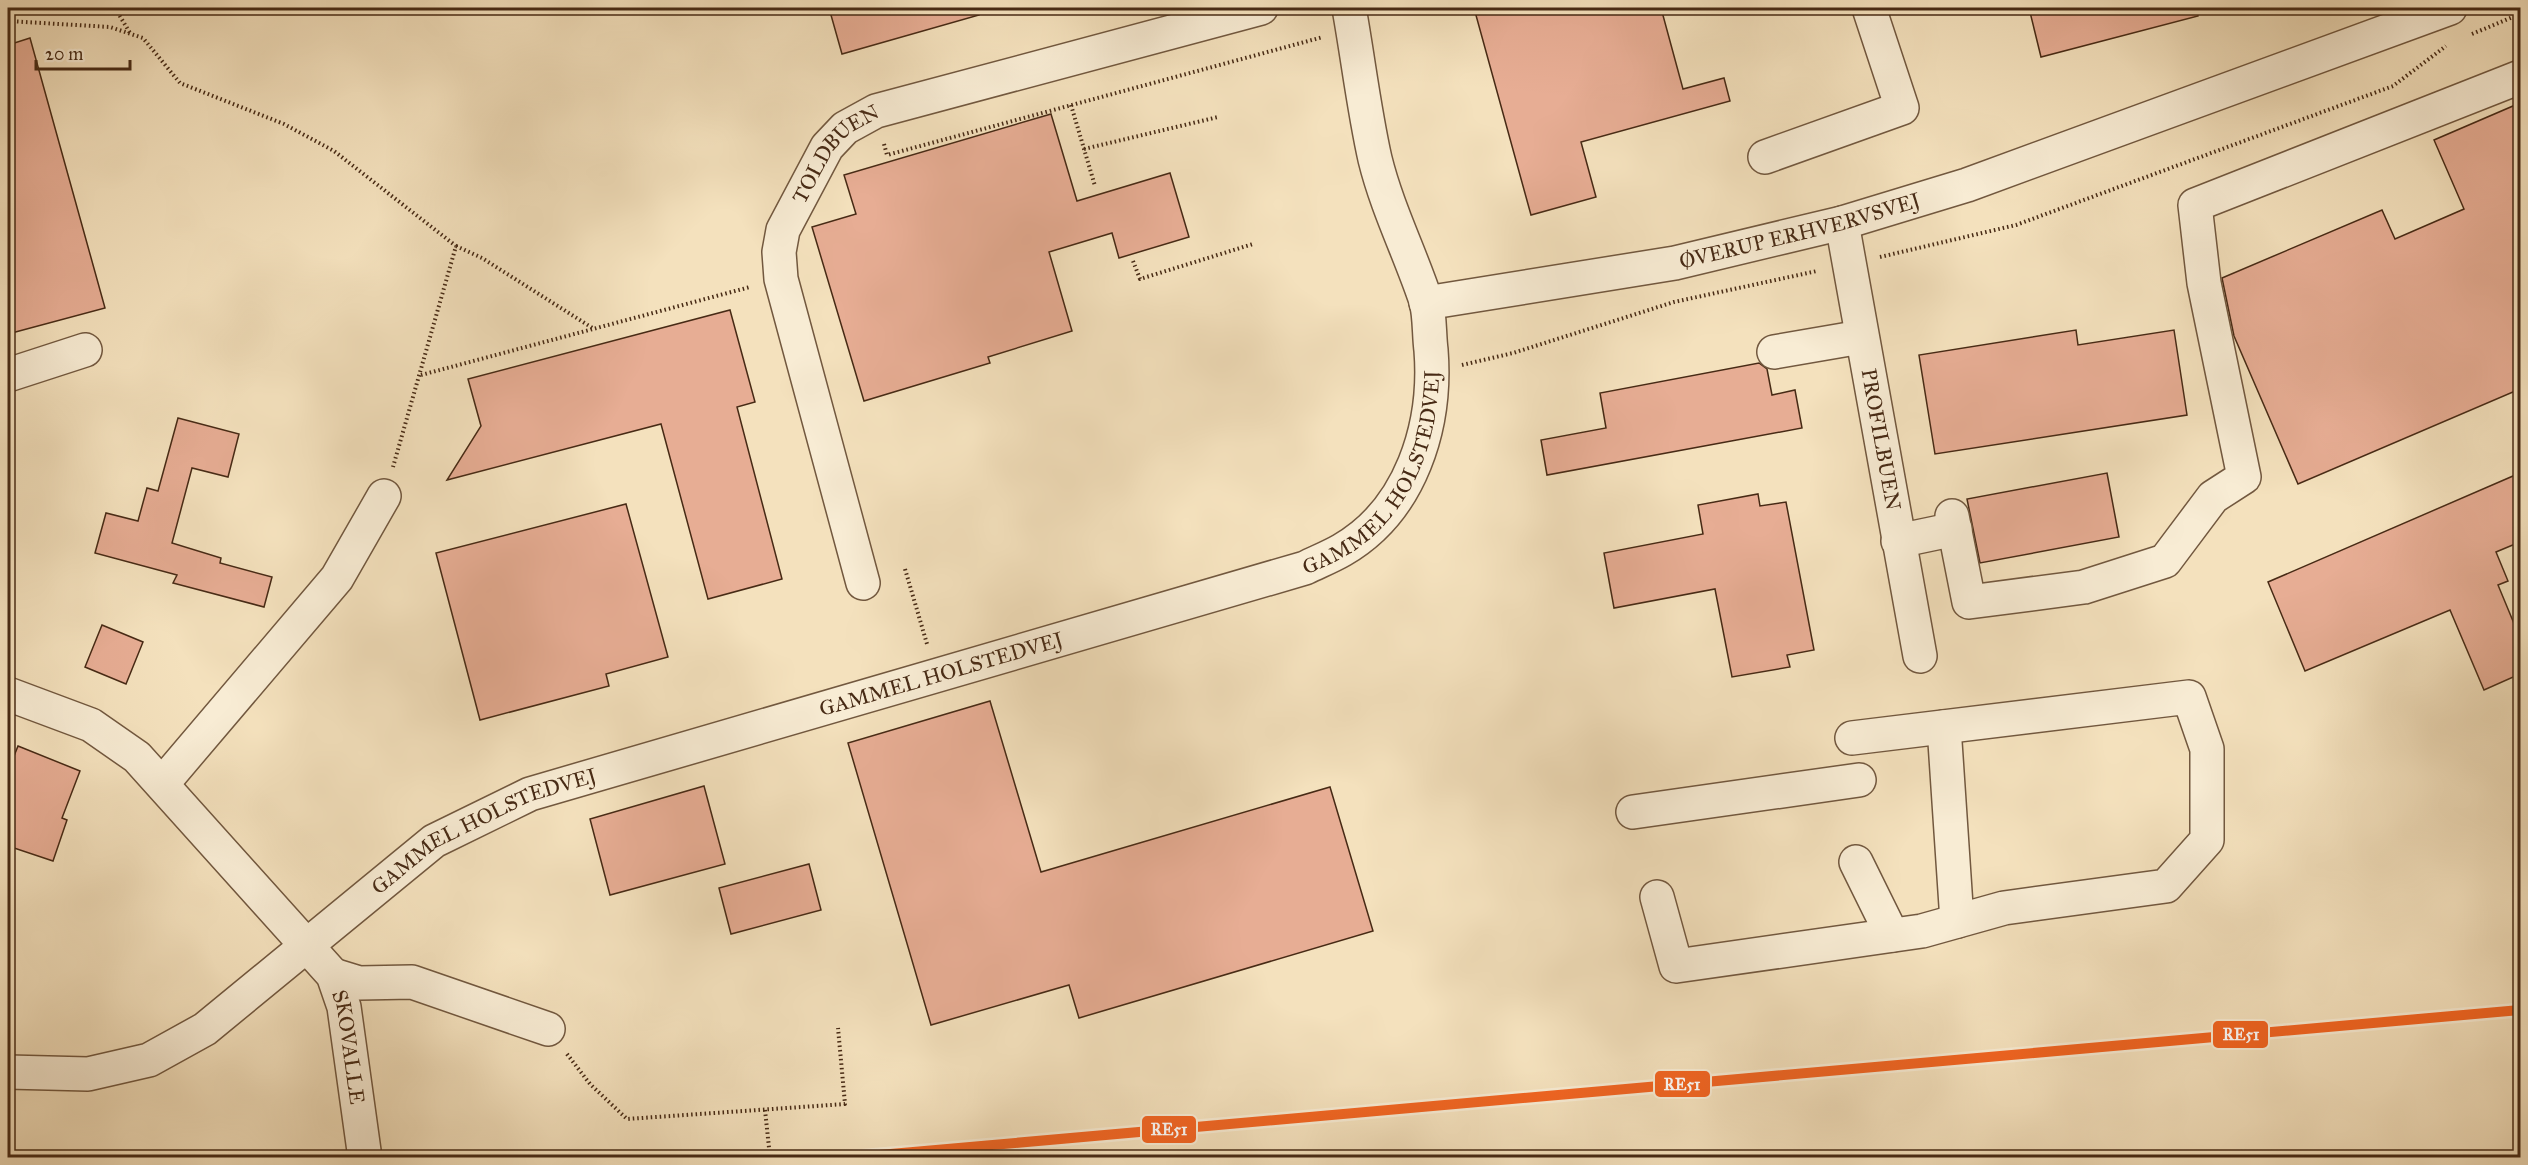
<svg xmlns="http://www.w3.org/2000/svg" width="2528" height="1165" viewBox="0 0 2528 1165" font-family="'IM FELL Great Primer',serif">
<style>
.building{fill:#e7ad94;stroke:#472a15;stroke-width:1.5}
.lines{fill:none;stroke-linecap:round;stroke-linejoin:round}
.minor-casing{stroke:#72583f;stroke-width:36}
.path{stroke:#472a15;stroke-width:4;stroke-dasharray:1.5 3;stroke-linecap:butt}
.minor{stroke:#f8ecd4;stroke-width:33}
.rail-1-casing{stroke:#f8ecd4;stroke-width:15}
.rail-1{stroke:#f26522;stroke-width:10}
.labels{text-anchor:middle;stroke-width:4.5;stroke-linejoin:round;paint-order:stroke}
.street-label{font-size:21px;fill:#472a15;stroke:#f8ecd4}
.line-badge{stroke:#f8ecd4;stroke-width:2}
.badge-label{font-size:16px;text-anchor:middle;font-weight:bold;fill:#fff}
</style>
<rect width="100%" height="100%" fill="#f4e1bd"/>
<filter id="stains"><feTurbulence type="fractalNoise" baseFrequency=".00333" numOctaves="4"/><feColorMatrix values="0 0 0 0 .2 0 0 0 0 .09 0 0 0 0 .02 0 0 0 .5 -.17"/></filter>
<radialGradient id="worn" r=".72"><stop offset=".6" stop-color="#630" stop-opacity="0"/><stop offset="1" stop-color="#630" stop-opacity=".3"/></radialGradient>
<g class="building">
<polygon points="829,8 978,8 979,15 842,54"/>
<polygon points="1474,8 1661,8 1683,89 1724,78 1730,101 1581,142 1596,197 1531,215"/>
<polygon points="2029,8 2197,8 2198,16 2041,57"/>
<polygon points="30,38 105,308 8,334 8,45"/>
<polygon points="2520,103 2520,389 2298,484 2234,336 2222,278 2382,210 2395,239 2464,209 2434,140"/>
<polygon points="1051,114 1077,201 1170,173 1189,237 1119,258 1112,233 1049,252 1072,331 988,357 990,363 864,401 812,227 856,214 844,175"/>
<polygon points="730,310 755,402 737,407 782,579 708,599 661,424 447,480 481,426 468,379"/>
<polygon points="2076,330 2078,345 2174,330 2187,415 1935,454 1919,355"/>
<polygon points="1759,363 1767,369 1772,395 1795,390 1802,428 1547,475 1541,440 1606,428 1600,393"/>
<polygon points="178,418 239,434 228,477 192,468 172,543 221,558 220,563 272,577 264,607 173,583 177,575 95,553 106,513 138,521 147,488 158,491"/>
<polygon points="2107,473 2119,537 1980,563 1967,499"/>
<polygon points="2520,473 2520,542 2496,552 2508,581 2498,585 2520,638 2520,674 2484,690 2450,610 2305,671 2268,582"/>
<polygon points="1758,494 1760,506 1786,502 1814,650 1787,655 1790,667 1732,677 1715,589 1614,608 1604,553 1703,534 1698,505"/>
<polygon points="626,504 668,657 606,674 609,686 480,720 436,553"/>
<polygon points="102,625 143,642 126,684 85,667"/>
<polygon points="990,701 1041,872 1330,787 1373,931 1079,1018 1069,985 931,1025 848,743"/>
<polygon points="18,746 80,771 62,818 67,820 53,861 8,846 8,771"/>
<polygon points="704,786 725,864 610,895 590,819"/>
<polygon points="809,864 821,910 731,934 719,888"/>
</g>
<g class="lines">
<g class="minor-casing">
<g id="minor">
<polyline points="1765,157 1902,108 1869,8"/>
<path id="s1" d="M1842 223 1920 656"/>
<path id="s2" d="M1426 303 1675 263 1842 223 1967 185 2450 8"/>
<polyline points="1774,352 1861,337"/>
<polyline points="8,375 85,350"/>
<polyline points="1952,516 1969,602 2084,587 2165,561 2213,497 2244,477 2204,283 2195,205 2520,77"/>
<polyline points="1898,541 1955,529"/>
<path id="s3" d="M863 583 781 279 779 252 783 230 827 147 845 128 876 111 1261 8"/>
<path id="s4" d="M8 694 91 725 137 757 333 975 344 1007 365 1158"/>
<polyline points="1944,727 1957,921"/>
<polyline points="162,784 337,578 384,496"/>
<polyline points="1633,812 1859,780"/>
<polyline points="1856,862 1892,935"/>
<polyline points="1657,897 1676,966 1922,931 2004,908 2166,886 2207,840 2207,749 2189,697 1852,738"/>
<polyline points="333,975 359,983 412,982 548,1029"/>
<path id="s5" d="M8 1072 88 1074 149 1060 205 1029 434 841 530 794 1305 568C1317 562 1330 557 1342 550 1411 510 1437 426 1431 350 1429 335 1430 315 1426 301 1410 253 1387 208 1375 159 1364 110 1358 58 1349 8"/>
</g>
</g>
<g class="path">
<polyline points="115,8 130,33"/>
<polyline points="8,21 110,27 143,38 180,83 284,124 334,151 456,246 393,467"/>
<polyline points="2472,34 2520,14"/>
<polyline points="1071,105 1095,186"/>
<polyline points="884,144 887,155 1323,37"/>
<polyline points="1084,149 1218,117"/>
<polyline points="456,246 482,258 594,329"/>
<polyline points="1880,257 2016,225 2393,86 2446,46"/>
<polyline points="1133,261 1140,279 1253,244"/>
<polyline points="1462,365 1513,353 1674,302 1817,271"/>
<polyline points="421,375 750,287"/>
<polyline points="905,569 927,644"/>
<polyline points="567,1054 590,1084 627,1119 845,1104 838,1028"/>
<polyline points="765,1110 770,1157"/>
</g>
<use href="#minor" class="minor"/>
<g class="rail-1-casing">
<polyline id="rail-1" points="845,1158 2520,1010"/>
</g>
<use href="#rail-1" class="rail-1"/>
</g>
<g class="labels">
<g class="street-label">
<text dy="7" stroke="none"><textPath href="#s3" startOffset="459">TOLDBUEN</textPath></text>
<text dy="7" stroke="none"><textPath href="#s2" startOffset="381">ØVERUP ERHVERVSVEJ</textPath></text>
<text dy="7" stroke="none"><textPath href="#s1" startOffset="220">PROFILBUEN</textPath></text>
<text dy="7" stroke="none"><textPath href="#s5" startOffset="1542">GAMMEL HOLSTEDVEJ</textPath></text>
<text dy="7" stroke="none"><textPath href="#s5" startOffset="1038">GAMMEL HOLSTEDVEJ</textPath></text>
<text dy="7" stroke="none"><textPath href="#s5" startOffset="552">GAMMEL HOLSTEDVEJ</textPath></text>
<text dy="7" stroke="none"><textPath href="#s4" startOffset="512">SKOVALLE</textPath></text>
</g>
</g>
<g class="line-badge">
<rect x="2212" y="1020" width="57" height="29" rx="6" fill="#f26522"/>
<rect x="1654" y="1070" width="57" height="28" rx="6" fill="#f26522"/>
<rect x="1141" y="1115" width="56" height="29" rx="6" fill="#f26522"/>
</g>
<g class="badge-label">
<text x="2241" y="1040">RE51</text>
<text x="1682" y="1090">RE51</text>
<text x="1169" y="1135">RE51</text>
</g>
<rect width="2528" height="1165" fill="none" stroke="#f4e1bd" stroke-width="30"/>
<rect x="9" y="9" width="2510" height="1147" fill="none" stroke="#472a15" stroke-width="3"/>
<rect x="15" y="15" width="2498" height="1135" fill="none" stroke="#472a15" stroke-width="1.5"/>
<path d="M36 60v9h94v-9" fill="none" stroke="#472a15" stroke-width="3"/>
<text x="45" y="60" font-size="18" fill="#472a15" stroke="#f8ecd4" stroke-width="4.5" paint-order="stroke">20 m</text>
<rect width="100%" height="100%" filter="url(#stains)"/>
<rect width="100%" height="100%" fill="url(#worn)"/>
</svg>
